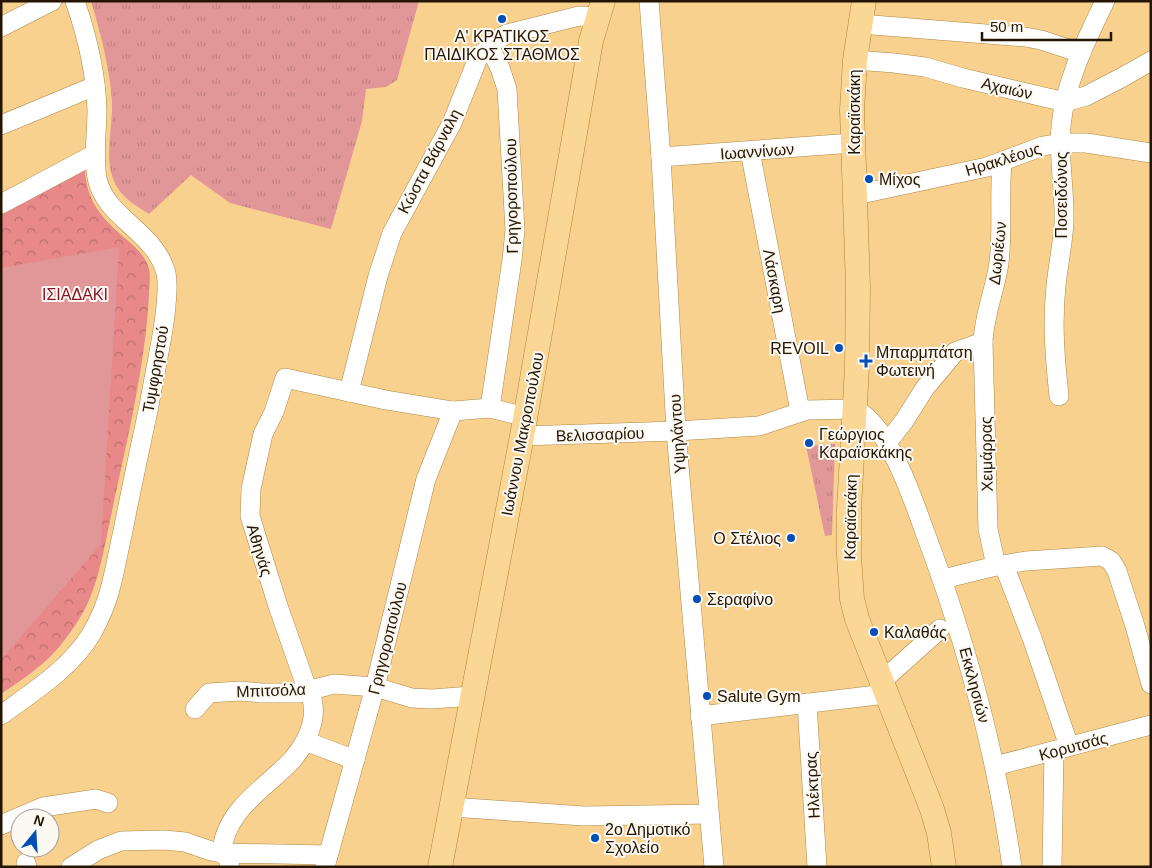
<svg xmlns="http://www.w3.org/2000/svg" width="1152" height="868" viewBox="0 0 1152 868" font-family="Arial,sans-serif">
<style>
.grass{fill:url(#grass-tufts)}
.forest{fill:url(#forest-crowns)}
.park{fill:#e19797}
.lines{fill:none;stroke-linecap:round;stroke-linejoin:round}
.minor-casing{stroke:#ad8745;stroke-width:20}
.major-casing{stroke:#ae8233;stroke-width:25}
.minor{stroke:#fff;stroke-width:19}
.major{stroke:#fbd795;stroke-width:24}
.poi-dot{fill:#004eb7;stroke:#fcf8f2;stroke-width:2}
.labels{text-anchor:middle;stroke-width:4;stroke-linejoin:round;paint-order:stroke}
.poi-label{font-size:16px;fill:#241500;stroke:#fcf8f2;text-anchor:start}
.street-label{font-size:16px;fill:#241500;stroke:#fcf8f2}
.park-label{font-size:16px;fill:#871526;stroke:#fcf8f2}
</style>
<defs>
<pattern id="grass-tufts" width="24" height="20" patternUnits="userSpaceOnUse" patternTransform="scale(1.25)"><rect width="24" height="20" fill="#e19797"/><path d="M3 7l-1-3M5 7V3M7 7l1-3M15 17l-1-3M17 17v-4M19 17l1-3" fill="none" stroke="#c18180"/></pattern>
<pattern id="forest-crowns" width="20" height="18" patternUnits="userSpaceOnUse" patternTransform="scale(1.25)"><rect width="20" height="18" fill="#e88889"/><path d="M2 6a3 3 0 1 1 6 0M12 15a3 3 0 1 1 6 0" fill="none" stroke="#bc6e6e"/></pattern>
</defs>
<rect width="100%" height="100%" fill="#f9d18e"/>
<g class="grass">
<path d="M91 1H419L397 80 386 87 366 89 362 121 331 229 230 203 191 175 149 214C138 207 124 199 117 187 102 162 113 131 112 103 111 73 100 31 91 1Z"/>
<polygon points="835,444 832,535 825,536 806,446"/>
</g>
<path class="forest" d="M81 168 85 171C87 198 98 214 118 232 129 242 145 253 149 269 151 276 149 287 149 295 145 368 127 440 112 511 105 543 100 579 85 609 74 629 58 651 41 665 28 676 14 685 1 694V209Z"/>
<polygon class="park" points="119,247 101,544 1,660 1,268"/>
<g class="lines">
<g class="minor-casing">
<g id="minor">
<polyline points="649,1 661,157 676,431 714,867"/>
<polyline points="860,24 1025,37 1041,40 1081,53"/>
<polyline points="1,27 52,1"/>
<polyline points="489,46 500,68 507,89 515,230 512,260 490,408"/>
<polyline points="855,60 894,63 925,67 963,78 1065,102 1086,96 1121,78 1151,61"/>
<polyline points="1,125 95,86"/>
<polyline points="750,151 800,411"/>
<polyline points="661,157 853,143"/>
<polyline points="856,195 987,167 1043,146 1061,143 1086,143 1151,153"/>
<polyline points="1,204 95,154"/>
<polyline points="349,392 378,276 392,233 452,123 478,58 496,40 507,34 579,16 598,17"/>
<path d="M1059 396C1055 359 1052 323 1056 286 1058 265 1063 243 1064 222 1065 190 1058 158 1061 126 1065 83 1086 40 1105 1"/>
<path d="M522 436 676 431 759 426 807 410 854 409C887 422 912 496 923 527 965 638 996 750 1012 867"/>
<polyline points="887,443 904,421 925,388 955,352 983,342"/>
<polyline points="1004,565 1032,638 1069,746"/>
<path d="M996 566 988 529 983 342C984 315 995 290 999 263 1003 229 999 196 1002 162"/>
<polyline points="943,579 996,566 1026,561 1102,556 1111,561 1117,571 1135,626 1151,684"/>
<polyline points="882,681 940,629"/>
<polyline points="807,703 817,867"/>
<polyline points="195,709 209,693 240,691 261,693 299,693 334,684 375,687 412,698 432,699 472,696"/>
<path d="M1 715C33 692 71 668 92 633 99 620 105 607 109 593 115 572 118 552 123 531 131 489 140 448 149 406 154 376 161 346 165 316 166 302 169 287 166 273 155 231 105 218 97 178 93 155 97 133 97 110 96 73 87 36 75 1"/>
<polyline points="700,716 886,694"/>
<polyline points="305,741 355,760"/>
<polyline points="995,766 1151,725"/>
<polyline points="451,807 584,816 709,814"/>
<polyline points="1,825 43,807 96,799 108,803"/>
<polyline points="26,863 27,867"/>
<polyline points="71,867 98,850 121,841 164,840 185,842 211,851 222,853 328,855"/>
<path d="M229 867 230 860 222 853C224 810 266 788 292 760 311 738 322 709 305 683L278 606 250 516 251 489 263 434 274 412 285 378 386 400 453 411 490 408 526 417"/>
<polyline points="325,867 375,687 426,479 453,411"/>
<polyline points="1052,867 1054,751"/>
</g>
</g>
<g class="major-casing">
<g id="major">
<polyline points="864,1 855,60 852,110 858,287 857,367 849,509 849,556 852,599 857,619 932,809 939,833 944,867"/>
<polyline points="440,867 522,436 591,41 603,1"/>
</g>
</g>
<use href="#minor" class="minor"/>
<use href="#major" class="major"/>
</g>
<g class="poi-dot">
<circle cx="502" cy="19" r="5"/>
<circle cx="869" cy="179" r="5"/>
<circle cx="839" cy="348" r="5"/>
<path d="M863.5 353.5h5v5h5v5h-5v5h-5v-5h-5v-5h5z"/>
<circle cx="809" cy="443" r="5"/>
<circle cx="791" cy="538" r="5"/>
<circle cx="697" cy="599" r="5"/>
<circle cx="874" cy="632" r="5"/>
<circle cx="707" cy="696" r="5"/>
<circle cx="595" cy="838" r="5"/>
</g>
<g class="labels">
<g class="poi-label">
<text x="502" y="42" text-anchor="middle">Α' ΚΡΑΤΙΚΟΣ<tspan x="502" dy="18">ΠΑΙΔΙΚΟΣ ΣΤΑΘΜΟΣ</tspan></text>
<text x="879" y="185">Μίχος</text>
<text x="829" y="354" text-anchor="end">REVOIL</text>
<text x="876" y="358">Μπαρμπάτση<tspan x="876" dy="18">Φωτεινή</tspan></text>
<text x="819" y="440">Γεώργιος<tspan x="819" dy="18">Καραϊσκάκης</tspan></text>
<text x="781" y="544" text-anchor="end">Ο Στέλιος</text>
<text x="707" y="605">Σεραφίνο</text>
<text x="884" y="638">Καλαθάς</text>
<text x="717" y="702">Salute Gym</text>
<text x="605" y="835">2ο Δημοτικό<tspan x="605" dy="18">Σχολείο</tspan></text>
</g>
<g class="street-label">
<text transform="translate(1007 88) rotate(13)" y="6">Αχαιών</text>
<text transform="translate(854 112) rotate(-90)" y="6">Καραϊσκάκη</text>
<text transform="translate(757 151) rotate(-4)" y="6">Ιωαννίνων</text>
<text transform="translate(1003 159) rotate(-17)" y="6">Ηρακλέους</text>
<text transform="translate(429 161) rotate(-62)" y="6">Κώστα Βάρναλη</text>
<text transform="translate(1061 195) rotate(-90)" y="6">Ποσειδώνος</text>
<text transform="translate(511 196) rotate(-91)" y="6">Γρηγοροπούλου</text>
<text transform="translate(997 253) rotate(-84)" y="6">Δωριέων</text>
<text transform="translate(775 281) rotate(79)" y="6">Λάσκαρη</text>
<text transform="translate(155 369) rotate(-80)" y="6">Τυμφρηστού</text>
<text transform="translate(522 434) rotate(-79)" y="6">Ιωάννου Μακροπούλου</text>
<text transform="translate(600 434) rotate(-2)" y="6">Βελισσαρίου</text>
<text transform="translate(677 434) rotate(-94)" y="6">Υψηλάντου</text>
<text transform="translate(986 454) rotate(-91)" y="6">Χειμάρρας</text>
<text transform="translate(850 517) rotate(-89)" y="6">Καραϊσκάκη</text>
<text transform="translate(260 550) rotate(73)" y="6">Αθηνάς</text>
<text transform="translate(387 638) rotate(-76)" y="6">Γρηγοροπούλου</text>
<text transform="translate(975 685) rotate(75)" y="6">Εκκλησιών</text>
<text transform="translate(271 690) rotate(-2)" y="6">Μπιτσόλα</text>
<text transform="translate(1073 746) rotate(-15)" y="6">Κορυτσάς</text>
<text transform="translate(812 785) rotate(-93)" y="6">Ηλέκτρας</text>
</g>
<g class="park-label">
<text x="75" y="300">ΙΣΙΑΔΑΚΙ</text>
</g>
</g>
<rect width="1152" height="868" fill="none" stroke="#241500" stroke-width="5"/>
<g transform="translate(35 833) rotate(18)"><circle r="24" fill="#fcf8f2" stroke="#a69d91"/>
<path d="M0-4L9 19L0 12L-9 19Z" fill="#004eb7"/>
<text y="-8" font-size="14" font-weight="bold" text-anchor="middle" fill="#241500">N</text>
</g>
<path d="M982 32v8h129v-8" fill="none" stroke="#241500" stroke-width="2.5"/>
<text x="990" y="32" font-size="15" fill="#241500" stroke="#fcf8f2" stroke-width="4" paint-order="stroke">50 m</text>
</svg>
